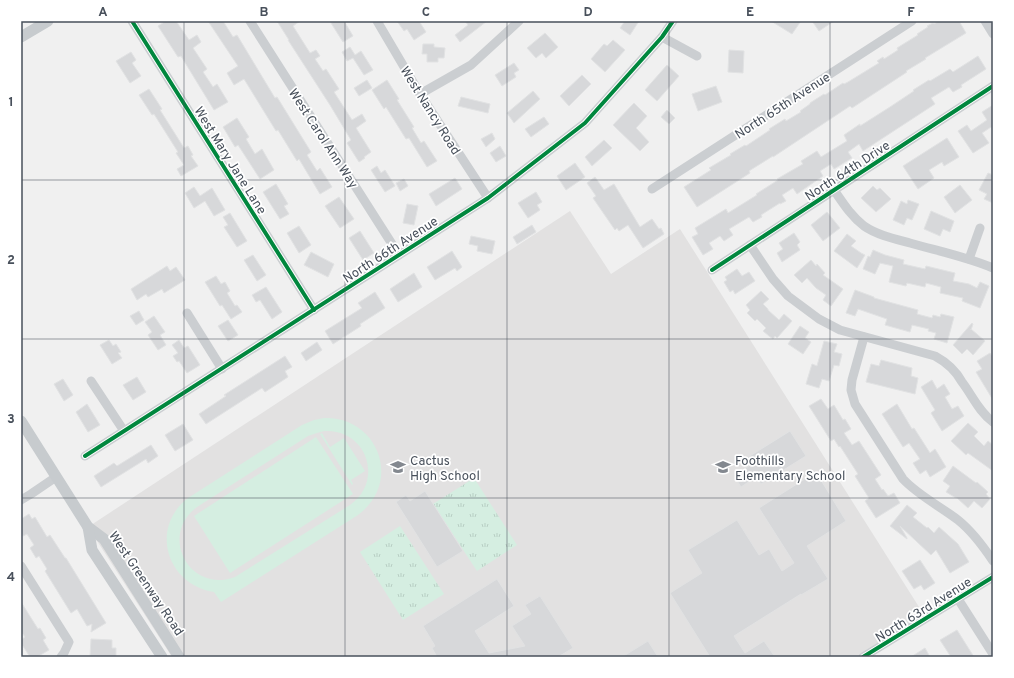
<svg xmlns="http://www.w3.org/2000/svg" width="1014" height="678" viewBox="0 0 1014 678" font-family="Overpass,sans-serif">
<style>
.education{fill:#e2e1e1}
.grass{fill:#d5eee1;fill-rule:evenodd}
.park{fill:url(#park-tufts)}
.building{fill:#d7d8da;stroke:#e1e2e3}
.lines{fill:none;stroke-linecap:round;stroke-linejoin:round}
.minor{stroke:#cbced1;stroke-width:9}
.major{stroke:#c7cbce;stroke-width:11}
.cycleway-casing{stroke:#fff;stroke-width:6}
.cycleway{stroke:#00873e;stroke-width:4}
.grid{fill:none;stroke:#48505b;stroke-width:1;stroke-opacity:0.55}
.labels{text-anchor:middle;stroke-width:3.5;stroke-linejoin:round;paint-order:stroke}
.street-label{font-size:13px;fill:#48505b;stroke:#fff}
.poi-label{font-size:13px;fill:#48505b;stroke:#fff;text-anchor:start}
.neatline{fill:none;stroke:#48505b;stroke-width:1.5}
.grid-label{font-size:13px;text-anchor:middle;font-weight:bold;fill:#48505b}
</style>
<defs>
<pattern id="park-tufts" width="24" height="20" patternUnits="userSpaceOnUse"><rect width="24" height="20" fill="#d5eee1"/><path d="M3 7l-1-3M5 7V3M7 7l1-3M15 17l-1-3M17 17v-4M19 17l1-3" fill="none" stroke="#b8cec3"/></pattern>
</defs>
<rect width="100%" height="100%" fill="#f0f0f0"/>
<polygon class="education" points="570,211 611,274 680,229 926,618 863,657 172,657 88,527"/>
<g class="grass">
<path d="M324 418C378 416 403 482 358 515L221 602 214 592C167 585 149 528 188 498L302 425 314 420ZM324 431C366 428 385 480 350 505L235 577C190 594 158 536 197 507L308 436 317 433Z"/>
<polygon points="322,433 330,447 344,438 365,471 351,480 353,484 352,485 320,434"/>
<polygon points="316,437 353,494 230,573 194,516"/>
</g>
<g class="park">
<polygon points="474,478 517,545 477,571 433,504"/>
<polygon points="400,526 444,594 403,620 360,552"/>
</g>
<g class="building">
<polygon points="166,21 176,21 189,40 197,35 201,42 193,48 207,69 203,72 213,87 217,84 228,102 214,110 181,56 178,57 158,26"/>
<polygon points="208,21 223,21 233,37 237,35 275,98 277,97 311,152 307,155 317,171 320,168 332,187 320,194 299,159 297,161 278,130 276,131 244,79 234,85 227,73 238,66"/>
<polygon points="277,21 300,21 293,26 310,53 316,50 320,56 315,59 323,71 326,69 339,89 334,92 352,120 362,114 366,121 356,128 371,152 364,157 365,158 359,162 347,143 351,140 330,105 288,40 289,40"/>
<polygon points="335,21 344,21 353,36 343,42 331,23"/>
<polygon points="397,21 419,21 426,32 414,40 407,29 404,31"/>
<polygon points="465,21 487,21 460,42 455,35 468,25"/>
<polygon points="625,21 639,21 630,35 620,28"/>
<polygon points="771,21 801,21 792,34"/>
<polygon points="812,21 834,21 819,31"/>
<polygon points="939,21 959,21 966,33 925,58 926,59 906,71 907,72 852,108 850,106 773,157 773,156 749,171 750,173 697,207 684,187 711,170 709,168 731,155 730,154 745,145 746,146 770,130 769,129 785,119 786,121 801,112 800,111 810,104 810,103 824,94 825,95 843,83 844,84 848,82 879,63 877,61 883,57 884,59 898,50 897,48 918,35 917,34 928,27 927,26 933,23 934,24"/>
<polygon points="545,33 558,47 546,58 542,53 536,58 527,48"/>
<polygon points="613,40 625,50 605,72 591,59 604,44 607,46"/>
<polygon points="423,44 434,44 434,47 445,48 444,58 438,58 438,62 427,62 427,54 422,54"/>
<polygon points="350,47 355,55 361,51 373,70 364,75 353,58 347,61 342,52"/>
<polygon points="729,50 744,51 743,73 728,72"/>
<polygon points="131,52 136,60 132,63 141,76 130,83 116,61"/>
<polygon points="978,56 986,69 961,85 962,87 953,92 949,87 931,98 935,104 863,151 859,144 848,152 852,158 834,169 831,164 820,171 823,176 807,187 797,194 793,188 782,195 786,201 780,204 780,203 761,215 762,217 753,222 749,217 729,229 733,235 724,241 720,236 709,243 713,249 703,255 692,237 698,234 695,228 726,209 728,213 757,195 756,194 778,180 777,179 803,164 801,161 817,151 821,157 847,141 844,135 860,124 860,126 890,107 914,91 913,90 929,80 930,81 950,69 953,72"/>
<polygon points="514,63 519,70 514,73 516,77 502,86 495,75"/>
<polygon points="667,65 679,76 657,101 645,90"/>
<polygon points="582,75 591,84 569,106 560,96"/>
<polygon points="367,80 372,88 359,96 354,88"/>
<polygon points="387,80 399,99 397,100 414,127 412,128 421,143 424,141 437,161 427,167 409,138 406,139 386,107 384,109 372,90"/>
<polygon points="716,86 722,102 698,111 692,94"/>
<polygon points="149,89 162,109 160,110 184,148 188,146 193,155 191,156 198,166 181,176 177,169 184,165 176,153 178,152 154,114 152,115 139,95"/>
<polygon points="533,91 540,99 514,123 507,113"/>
<polygon points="461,97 490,104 488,113 458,106"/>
<polygon points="634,103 647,116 636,128 649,142 640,151 613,125"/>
<polygon points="993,105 993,130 991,127 982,133 989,143 973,153 958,131 967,125 971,131 987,120 982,112"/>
<polygon points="667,110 675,118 669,124 661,117"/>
<polygon points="544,117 549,124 531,137 525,129"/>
<polygon points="237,118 249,137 246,139 255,154 262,149 274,170 260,179 238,145 235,147 223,127"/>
<polygon points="492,133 495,139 486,147 481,139"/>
<polygon points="947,138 959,157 944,166 942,162 929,170 934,178 918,189 903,166"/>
<polygon points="604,140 612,148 592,166 585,157"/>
<polygon points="500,146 506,156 496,162 490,153"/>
<polygon points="575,163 585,177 566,190 557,176"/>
<polygon points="377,166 381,173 385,170 395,186 385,192 371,170"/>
<polygon points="988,173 993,175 993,203 984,199 987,194 979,190"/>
<polygon points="595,177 604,190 614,184 640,227 652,219 659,229 661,228 664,234 643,248 628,225 619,231 617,228 615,230 593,198 596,196 587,183"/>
<polygon points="455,178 462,189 436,206 429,194"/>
<polygon points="404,179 408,186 400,191 396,183"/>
<polygon points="276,184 288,204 284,206 289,214 280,219 263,192"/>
<polygon points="960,185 972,200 955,213 944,197"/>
<polygon points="873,186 877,190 880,188 891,199 876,212 861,198"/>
<polygon points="194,187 200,196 212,188 225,210 214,216 205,201 194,208 185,193"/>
<polygon points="536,192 542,202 537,205 540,210 528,218 518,203"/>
<polygon points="339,197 354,219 340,228 325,206"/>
<polygon points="908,200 919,204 912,220 907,218 904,225 893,220 901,201 907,204"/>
<polygon points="407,204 418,206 414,225 403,223"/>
<polygon points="931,211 954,221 950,232 943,229 940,236 924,229"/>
<polygon points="827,212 840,228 823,241 811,225"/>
<polygon points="230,213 247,241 237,247 224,227 228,225 223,217"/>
<polygon points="532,225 536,232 517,244 513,237"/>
<polygon points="299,226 311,245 299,253 287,233"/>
<polygon points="360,231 374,253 363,260 349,238"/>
<polygon points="794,233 800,242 797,245 800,250 782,262 777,253 783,249 779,243"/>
<polygon points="847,234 856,241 851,246 861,253 865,255 857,268 834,251"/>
<polygon points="471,236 495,241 492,254 477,251 478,246 469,244"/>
<polygon points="873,250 885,255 904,260 903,264 925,269 926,266 955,273 953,281 969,284 977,288 980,282 989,286 980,308 962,301 963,298 940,293 941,287 926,283 925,287 907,283 906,286 889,282 893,266 880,263 875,274 863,269 868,256 870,257"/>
<polygon points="452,251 462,267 457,271 455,268 435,280 427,267"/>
<polygon points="311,252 334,264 328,277 304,265"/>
<polygon points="253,255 266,275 257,281 244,260"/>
<polygon points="811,260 816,266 817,264 825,273 823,275 843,289 831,306 823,300 826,295 816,288 807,278 802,283 794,275"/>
<polygon points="167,266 170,271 176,267 185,280 164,293 162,289 148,297 146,294 137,300 131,289"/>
<polygon points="737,269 742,276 749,272 755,281 735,294 733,290 730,292 724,282 727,280 725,277"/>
<polygon points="414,273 422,287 398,302 390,289"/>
<polygon points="216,276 221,284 225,282 230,291 227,293 235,306 237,305 242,312 231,319 222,305 220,306 205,282"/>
<polygon points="266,287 282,312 272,319 260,300 256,302 252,295"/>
<polygon points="855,290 874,297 874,298 918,310 917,314 932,318 933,315 940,317 941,314 954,317 947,343 934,339 936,333 928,331 929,329 912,325 910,332 885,325 887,319 858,309 855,316 846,313"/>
<polygon points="761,291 769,299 763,304 768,309 768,310 779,320 784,314 792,321 777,338 775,336 773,339 769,336 763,331 766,328 757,319 755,321 747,313 750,310 746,305"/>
<polygon points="375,292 385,308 360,324 361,326 333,344 325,331 362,308 358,303"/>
<polygon points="139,311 144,320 136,325 130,316"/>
<polygon points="154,316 165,332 160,335 166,345 158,350 148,335 152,332 145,322"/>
<polygon points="228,320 238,335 228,341 218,326"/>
<polygon points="972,323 973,324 971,330 971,329 985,341 973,355 967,349 962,354 953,345"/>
<polygon points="800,326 809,332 805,338 811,342 803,354 788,344"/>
<polygon points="109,340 113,346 116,344 121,352 118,353 122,358 112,364 100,345"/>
<polygon points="179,340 184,348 188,346 200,365 187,373 179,361 177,362 173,356 178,353 172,345"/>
<polygon points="824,341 837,344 834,352 842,354 839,366 834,365 829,381 822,379 819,388 806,384 812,364 817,366"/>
<polygon points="317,342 322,350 306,361 301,353"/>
<polygon points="990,353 993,357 993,400 976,372 982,369 977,361"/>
<polygon points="285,356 292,367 285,371 288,377 265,392 262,388 206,424 199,414 226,396 224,395"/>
<polygon points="881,360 912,368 911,376 918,378 915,394 866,382 871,364 879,366"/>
<polygon points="137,377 146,392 133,400 123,385"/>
<polygon points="63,379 73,395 64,401 54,384"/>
<polygon points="932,380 937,389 944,384 950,394 945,397 952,409 958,406 964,416 942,431 931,413 935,410 921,387"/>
<polygon points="821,399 828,409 834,405 843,420 845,419 851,429 844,433 852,445 859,441 881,475 875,479 882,490 883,489 888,496 894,493 900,503 876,518 865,501 869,498 855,476 858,474 840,446 839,447 834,439 831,441 809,406"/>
<polygon points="87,404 100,425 88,432 76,412"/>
<polygon points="897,404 912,429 914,428 930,453 935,449 946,467 930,477 926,470 920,474 913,463 920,459 909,443 903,447 882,414"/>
<polygon points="968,423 978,432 974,436 984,446 988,441 993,445 993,471 968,453 966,455 951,441"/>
<polygon points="183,424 193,440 175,451 165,435"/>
<polygon points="790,431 806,456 761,484 756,477 741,487 734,476 749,466 745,459"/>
<polygon points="151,445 158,456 148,463 146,459 101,487 94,476 114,463 117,466"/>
<polygon points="953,466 976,483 977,482 988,492 986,494 990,499 982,508 974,501 968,508 957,498 956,498 946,492 950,486 943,481"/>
<polygon points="816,472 846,521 807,546 828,579 801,595 801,594 734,636 745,653 764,641 775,657 710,657 670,593 702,573 688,550 737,520 759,555 769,549 782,571 794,563 759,508"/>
<polygon points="425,491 463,551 437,567 396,502 406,495 410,501"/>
<polygon points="907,505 917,513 913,517 927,528 928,527 934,533 939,527 958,544 969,562 950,573 936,550 931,555 900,526 907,538 907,539 890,526"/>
<polygon points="29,514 32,519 35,517 47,537 50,535 65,558 66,558 106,623 91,632 92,624 87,626 77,609 71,613 45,571 47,569 39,556 36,558 30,548 34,545 27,534 23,536 21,532 21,519"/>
<polygon points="920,560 935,583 924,590 921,585 914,589 902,571"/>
<polygon points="497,579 514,606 475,631 489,653 525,646 512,626 531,614 525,605 540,596 573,648 558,657 437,657 432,648 435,646 423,626"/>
<polygon points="21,602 38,629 40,628 46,638 43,640 49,650 37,657 30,657 21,643 21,640 25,637 21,631"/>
<polygon points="957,630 974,657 951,657 940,640"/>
<polygon points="91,639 112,640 112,648 116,648 116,657 90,657"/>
<polygon points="648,641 658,657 622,657"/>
<polygon points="925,648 930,657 911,657"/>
</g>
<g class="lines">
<g class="minor">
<polyline points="132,21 314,310"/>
<polyline points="250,21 399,255"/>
<polyline points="377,21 420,94 488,198"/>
<polyline points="985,21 993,34"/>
<polyline points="662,37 697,56"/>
<polyline points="420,94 471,65 519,21"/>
<polyline points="652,189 912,21"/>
<path d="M834 190C843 203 851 216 864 226 877 235 895 239 910 243 938 251 967 257 993 268"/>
<path d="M750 245 773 279 788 296 819 319 840 330 935 356C946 362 956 371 962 382 972 395 979 412 993 422"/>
<polyline points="969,259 980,228"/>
<polyline points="712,270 993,86"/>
<polyline points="187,313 222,369"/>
<path d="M864 337 852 380 851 390 855 404 903 479C919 496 940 506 958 520 973 532 983 546 993 561"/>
<polyline points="91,381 124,431"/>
<polyline points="85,456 488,198 585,123 662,37 673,21"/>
<polyline points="21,500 31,494 56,477"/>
<polyline points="21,566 62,631 69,642 64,653 61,657"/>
<polyline points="958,599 993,654"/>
<polyline points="863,657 993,577"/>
</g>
<g class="major">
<polyline points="21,37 48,21"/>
<polyline points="21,421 88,527 104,539 179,657"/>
<polyline points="88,527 92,550 162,657"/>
</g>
<g class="cycleway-casing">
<g id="cycleway">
<polyline points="132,21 314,310"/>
<polyline points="712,270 993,86"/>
<polyline points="85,456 488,198 585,123 662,37 673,21"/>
<polyline points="863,657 993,577"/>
</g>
</g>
<use href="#cycleway" class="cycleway"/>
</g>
<path class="grid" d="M184 21V657M345 21V657M507 21V657M669 21V657M830 21V657M21 180H993M21 339H993M21 498H993"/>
<defs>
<g id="school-bare" transform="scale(1.2)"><path d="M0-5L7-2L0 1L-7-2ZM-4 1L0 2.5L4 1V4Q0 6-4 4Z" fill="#83888f" stroke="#fff" stroke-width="2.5" paint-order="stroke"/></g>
</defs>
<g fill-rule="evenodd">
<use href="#school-bare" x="398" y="467"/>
<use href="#school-bare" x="723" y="467"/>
</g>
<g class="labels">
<g class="street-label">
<text transform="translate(782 105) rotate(-33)" y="5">North 65th Avenue</text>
<text transform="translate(431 110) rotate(58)" y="5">West Nancy Road</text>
<text transform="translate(324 138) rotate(57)" y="5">West Carol Ann Way</text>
<text transform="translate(231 160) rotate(58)" y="5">West Mary Jane Lane</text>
<text transform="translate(847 170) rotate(-33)" y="5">North 64th Drive</text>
<text transform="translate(390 249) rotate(-33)" y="5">North 66th Avenue</text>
<text transform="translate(147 583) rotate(56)" y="5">West Greenway Road</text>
<text transform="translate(923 609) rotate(-32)" y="5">North 63rd Avenue</text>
</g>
<g class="poi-label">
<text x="410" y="465">Cactus<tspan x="410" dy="15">High School</tspan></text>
<text x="735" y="465">Foothills<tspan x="735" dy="15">Elementary School</tspan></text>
</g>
</g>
<rect width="1014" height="678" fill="none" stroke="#ffffff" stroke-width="44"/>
<rect x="22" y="22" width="970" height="634" class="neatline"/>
<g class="grid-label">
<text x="103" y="16">A</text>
<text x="264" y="16">B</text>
<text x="426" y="16">C</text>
<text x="588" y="16">D</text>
<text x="750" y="16">E</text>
<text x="911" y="16">F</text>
<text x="11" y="106">1</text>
<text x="11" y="264">2</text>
<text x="11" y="423">3</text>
<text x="11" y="581">4</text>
</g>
</svg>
